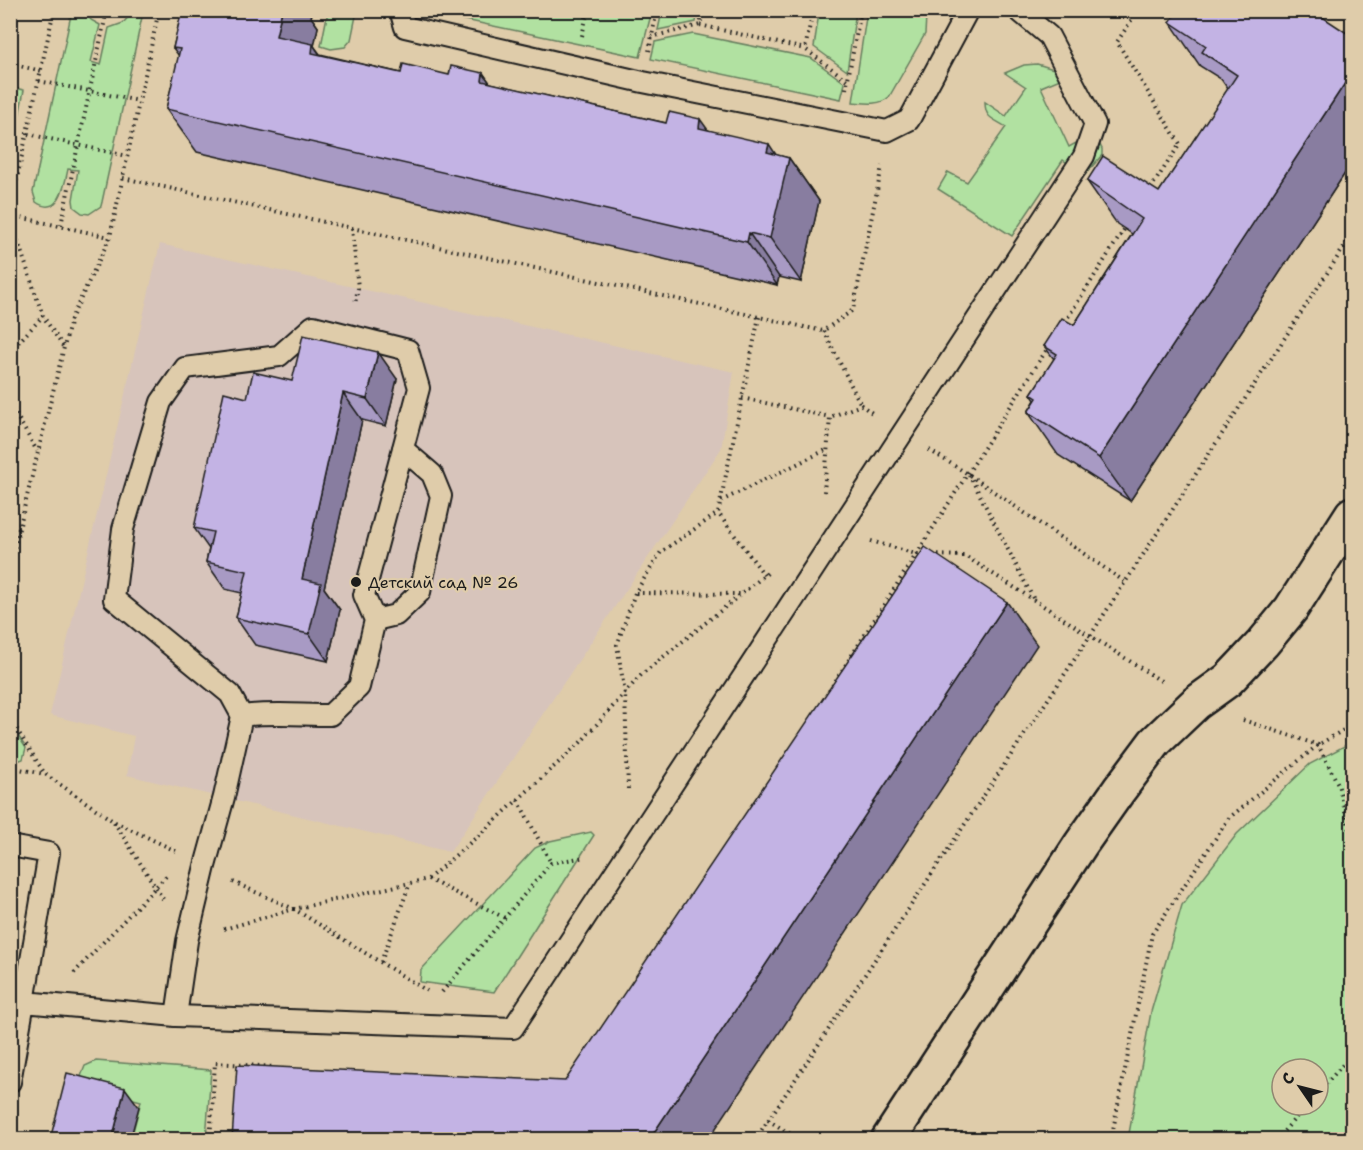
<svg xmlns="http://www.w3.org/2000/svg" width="1363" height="1150" viewBox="0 0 1363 1150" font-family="'Shantell Sans',sans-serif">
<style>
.built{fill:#d7c4bb}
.green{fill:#b1e1a1;stroke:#667e5e;stroke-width:1.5;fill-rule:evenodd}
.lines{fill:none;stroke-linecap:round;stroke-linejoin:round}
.lane-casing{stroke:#1c1c1c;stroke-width:24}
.street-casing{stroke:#1c1c1c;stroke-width:38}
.path{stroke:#1c1c1c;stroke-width:4;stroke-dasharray:1.5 4.5;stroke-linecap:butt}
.lane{stroke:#dfccaa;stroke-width:20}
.street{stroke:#dfccaa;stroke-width:33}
.wall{fill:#a89ac4;stroke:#1c1c1c;stroke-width:1.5}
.shaded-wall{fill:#887da0;stroke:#1c1c1c;stroke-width:1.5}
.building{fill:#c3b3e4;stroke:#1c1c1c;stroke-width:1.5}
.poi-dot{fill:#1c1c1c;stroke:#dfccaa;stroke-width:2}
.labels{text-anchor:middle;stroke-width:4.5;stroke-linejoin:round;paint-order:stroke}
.poi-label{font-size:16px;fill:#1c1c1c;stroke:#dfccaa;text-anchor:start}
</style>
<rect width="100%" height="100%" fill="#dfccaa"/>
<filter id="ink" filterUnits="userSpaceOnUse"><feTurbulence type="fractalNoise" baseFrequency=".0167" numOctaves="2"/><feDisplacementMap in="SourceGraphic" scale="12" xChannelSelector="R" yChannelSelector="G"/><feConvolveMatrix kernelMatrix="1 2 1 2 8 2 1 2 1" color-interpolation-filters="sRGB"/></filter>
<g filter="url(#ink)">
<polygon class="built" points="160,244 734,372 721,449 450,852 127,775 134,736 50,715"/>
<g class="green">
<path d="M72 10 86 11 91 20 100 25 91 62 101 65 109 28 123 23 130 15 142 17 102 202 101 206 89 214 82 213 74 207 73 200 78 170 68 169C65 184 59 218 36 202L33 192Z"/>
<polygon points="328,11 357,11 351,40 345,47 331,49 321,46"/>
<polygon points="429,11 652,11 640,57 432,13"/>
<polygon points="662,11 662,10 698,11 696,22 658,30"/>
<polygon points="832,11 856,11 847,71 814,47 819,13"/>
<path d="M867 11H924L926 16 925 34 889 97C879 106 865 103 853 102Z"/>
<polygon points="693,34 811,58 845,83 841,99 651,59 655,42"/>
<path d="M1037 64 1067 73 1065 77 1041 87 1069 147 1094 133 1102 149V155L1085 175 1063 160 1012 236 938 189 948 172 967 182 1006 127C993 118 985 119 985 102L1006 116 1026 87 1005 73 1024 65Z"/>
<polygon points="11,87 24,90 11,159 10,87"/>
<polygon points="11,725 26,748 23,759 12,763 11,762"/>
<path d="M1352 742V1139H1128L1151 1012 1182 905 1237 834 1310 764ZM1282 1069H1318V1105H1282Z"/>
<polygon points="591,832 594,835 494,992 420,982 421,970 535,848 550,841"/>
<polygon points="96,1061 211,1070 206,1139 131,1139 141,1101 78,1084 85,1066"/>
</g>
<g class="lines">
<g class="lane-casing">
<g id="lane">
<polyline points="400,10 405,27 643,82 887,131 909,120 968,10"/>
<polyline points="375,620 396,615 420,592 441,496 432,474 403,449"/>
<polyline points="10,846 49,853 24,1002"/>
<path d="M176 1016 187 941 205 866 224 797 242 716C271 712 300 715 330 715L359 687 375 620 364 595 419 388 408 350 313 326 279 356 185 368 161 402 123 529 114 599 230 694 242 716"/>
<polyline points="10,1082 24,1002 176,1016 513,1028 1084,156 1095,124 1049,36 1018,10"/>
</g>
</g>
<g class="street-casing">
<polyline id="street" points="888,1140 1081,844 1119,790 1155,742 1196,703 1228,680 1263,643 1291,609 1352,514"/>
</g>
<g class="path">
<polyline points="134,10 158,16"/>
<polyline points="813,10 805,49 847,80"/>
<polyline points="1138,10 1117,42 1180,144 1149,191"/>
<polyline points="700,25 805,49"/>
<polyline points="582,36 588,10"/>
<polyline points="651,37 700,25 703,10"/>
<polyline points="649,51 657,10"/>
<polyline points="10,64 42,71"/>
<polyline points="39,81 139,101"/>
<polyline points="846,89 861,10"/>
<polyline points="28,134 127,156"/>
<polyline points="123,178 823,331 853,310 882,166"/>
<polyline points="10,210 54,10"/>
<polyline points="10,215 109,237"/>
<polyline points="10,218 43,316 64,348"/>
<polyline points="61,225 107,10"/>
<polyline points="352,228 358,288 355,304"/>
<polyline points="759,317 718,513 765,576"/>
<polyline points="1065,322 1127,225"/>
<polyline points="824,331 861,405"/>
<polyline points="10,358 14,347 43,316"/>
<polyline points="742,398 830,417"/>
<polyline points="10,404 37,451"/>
<polyline points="929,450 968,474 1125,582"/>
<polyline points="969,474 1033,598"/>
<polyline points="824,492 830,417 861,405 875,415"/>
<polyline points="721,501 828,449"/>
<polyline points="871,541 916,554 924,554"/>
<polyline points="932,555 965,556 1161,681"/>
<polyline points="10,565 71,319 110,237 159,10"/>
<polyline points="636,593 742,594"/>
<polyline points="829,691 1049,346"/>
<polyline points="10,719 45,774 113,821 176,851"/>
<polyline points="1243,720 1318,745 1338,784 1352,838"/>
<polyline points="10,767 44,774"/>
<polyline points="628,789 625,694 617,645 635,593 661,552 718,513"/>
<polyline points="518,800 551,863"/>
<polyline points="114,822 163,899"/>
<polyline points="428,879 505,918"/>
<polyline points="233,882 294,909 428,879 486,829 581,742 642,674 770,571"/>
<polyline points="224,929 294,909 427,991"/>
<polyline points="381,962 410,883"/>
<polyline points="74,973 168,874"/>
<polyline points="442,992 551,863 585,857"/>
<polyline points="1318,1093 1352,1054"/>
<polyline points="768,1120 800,1140"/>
<polyline points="210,1140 215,1063 275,1067"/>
<polyline points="755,1140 1090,636 1352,235"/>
<polyline points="1111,1140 1152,934 1229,818 1318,745 1352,725"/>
<polyline points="1276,1140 1307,1105"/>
</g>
<use href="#lane" class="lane"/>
<use href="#street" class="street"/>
</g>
<g class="wall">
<polygon points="182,10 313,10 311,17 318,27 314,46 320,54 401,73 449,75 483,73 490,83 666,123 708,130 776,155 789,158 819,201 801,282 779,277 777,285 197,152 166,109 179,56 173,48"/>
<polygon points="1170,22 1353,37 1353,161 1130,501 1058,455 1028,412 1035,400 1031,394 1054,359 1044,346 1074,325 1132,234 1117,224 1087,181 1159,192 1228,89 1221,79 1200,66"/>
<polygon points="397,379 386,426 362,420 324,588 340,610 328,661 255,645 236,618 242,593 225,589 206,562 209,549 194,528 247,398 292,381"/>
</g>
<g class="shaded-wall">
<polygon points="282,10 313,10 311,17 318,27 314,46 343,88 276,36"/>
<polygon points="1353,71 1353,161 1130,501 1099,458"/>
<polygon points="483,73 513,116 482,81"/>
<polygon points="700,119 731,162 699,128"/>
<polygon points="769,144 786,170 789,158 819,201 801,282 770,238 767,152"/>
<polygon points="749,233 779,277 777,285 747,242"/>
<polygon points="378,352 397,379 386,426 367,399"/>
<polygon points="343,393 362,420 324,588 340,610 328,661 309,634 302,579"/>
<polygon points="1007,602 1037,645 708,1140 649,1140"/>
<polygon points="125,1088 139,1107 130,1140 112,1140"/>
</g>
<g class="building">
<polygon points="182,10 282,10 276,36 313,44 312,53 401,73 403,64 449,75 451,66 483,73 482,81 666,123 669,112 700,119 699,128 769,144 767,152 789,158 770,238 749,233 747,242 166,109 180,49 173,48"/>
<polygon points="1178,10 1312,10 1353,37 1353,71 1099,458 1028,412 1037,398 1031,394 1057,354 1044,346 1062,318 1074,325 1142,219 1087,181 1103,156 1159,192 1237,75 1202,52 1206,46 1170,22"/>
<polygon points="303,335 378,352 367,399 343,393 302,579 321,583 309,634 236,618 247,571 206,562 213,532 194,528 224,392 247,398 253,372 292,381"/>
<polygon points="925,547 1007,602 649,1140 232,1140 237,1065 565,1081"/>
<polygon points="67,1073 125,1088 112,1140 50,1140"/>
</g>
</g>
<circle class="poi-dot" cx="356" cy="582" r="6"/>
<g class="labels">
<g class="poi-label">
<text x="368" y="588">Детский сад № 26</text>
</g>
</g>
<rect width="1363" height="1150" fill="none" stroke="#dfccaa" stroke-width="36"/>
<rect x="18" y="18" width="1327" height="1114" fill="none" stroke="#1c1c1c" stroke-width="2" filter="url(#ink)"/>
<g transform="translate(1300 1087) rotate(305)"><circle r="28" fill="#dfccaa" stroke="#918671" stroke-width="1.5"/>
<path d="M0-4.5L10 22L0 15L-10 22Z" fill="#1c1c1c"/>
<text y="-9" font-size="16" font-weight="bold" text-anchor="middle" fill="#1c1c1c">С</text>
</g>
</svg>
